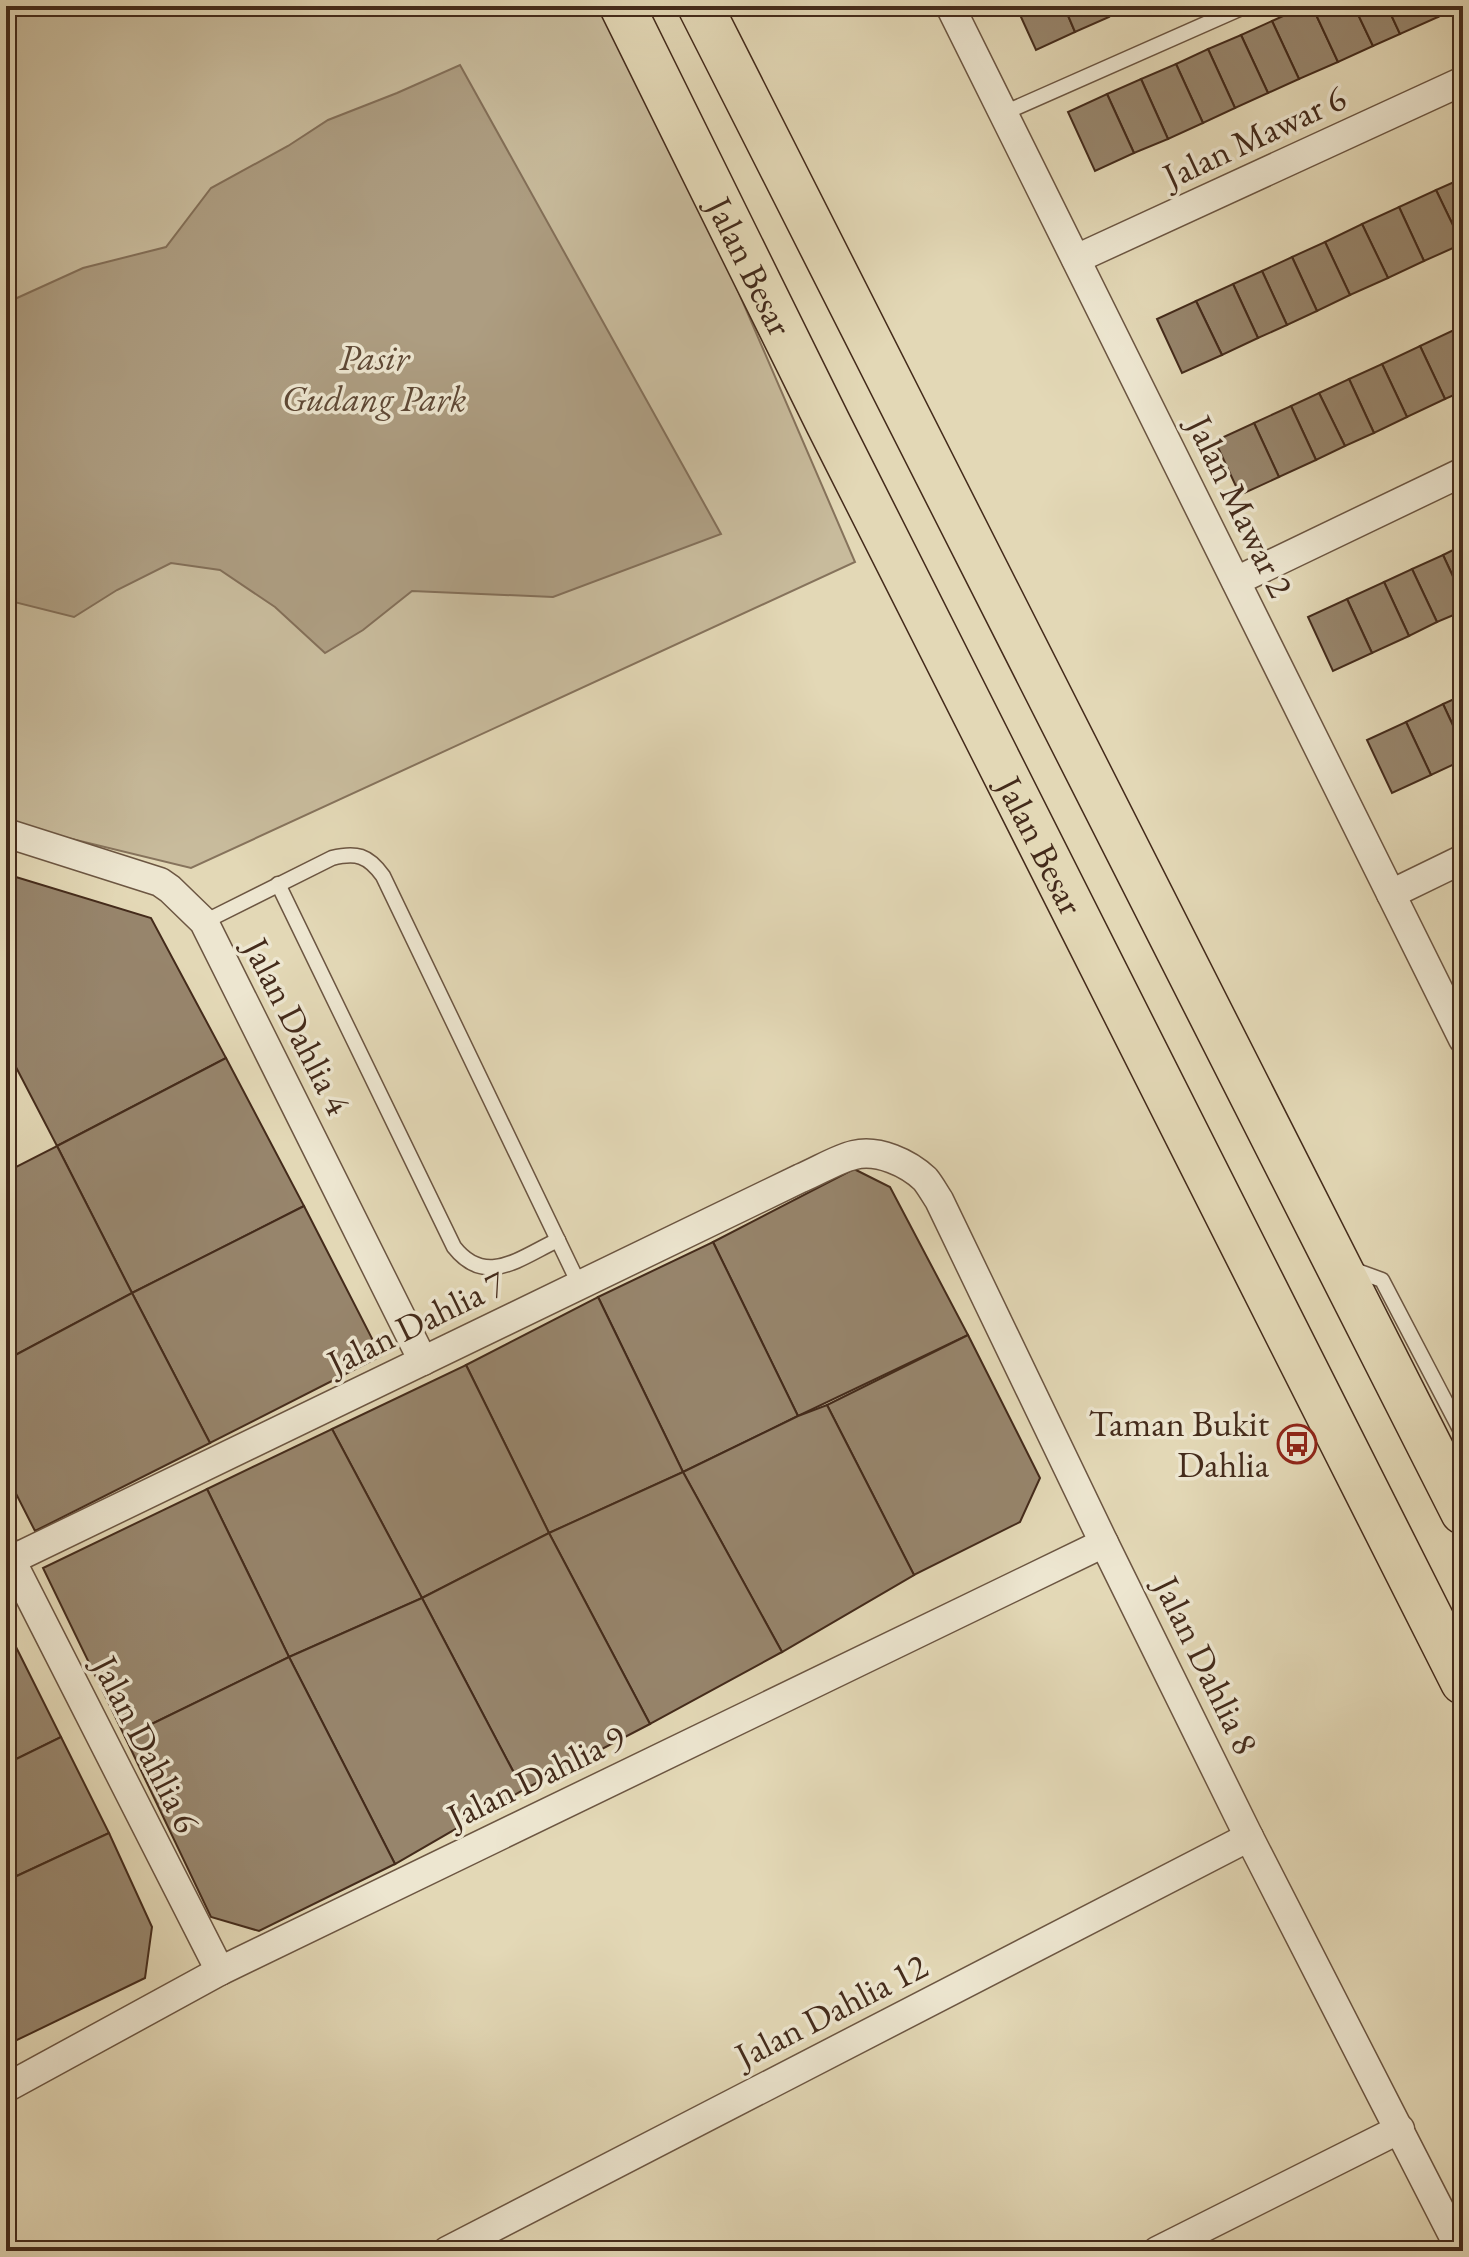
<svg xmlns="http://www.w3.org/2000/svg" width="1469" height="2257" viewBox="0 0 1469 2257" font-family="'EB Garamond',serif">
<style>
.green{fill:#c8bb9c;stroke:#86735c;stroke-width:2}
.water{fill:#ad9d81;stroke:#836f58;stroke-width:2}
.building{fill:#97856c;stroke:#442b1b;stroke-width:2}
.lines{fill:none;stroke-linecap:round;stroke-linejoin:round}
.lane-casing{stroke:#6c5642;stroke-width:17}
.street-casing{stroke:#6c5642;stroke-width:31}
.primary-casing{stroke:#442b1b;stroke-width:47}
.lane{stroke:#ede6d0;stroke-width:14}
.street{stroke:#ede6d0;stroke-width:28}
.primary{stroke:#e3d8b6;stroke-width:44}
.labels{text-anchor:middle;stroke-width:7;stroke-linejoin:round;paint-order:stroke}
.street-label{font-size:36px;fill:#442b1b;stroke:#ede6d0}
.park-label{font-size:36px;font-style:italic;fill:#5e4835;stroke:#ede6d0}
.poi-label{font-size:36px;fill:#442b1b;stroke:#ede6d0;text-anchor:end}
</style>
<rect width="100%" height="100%" fill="#e3d8b6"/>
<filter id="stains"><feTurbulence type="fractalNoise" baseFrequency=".0025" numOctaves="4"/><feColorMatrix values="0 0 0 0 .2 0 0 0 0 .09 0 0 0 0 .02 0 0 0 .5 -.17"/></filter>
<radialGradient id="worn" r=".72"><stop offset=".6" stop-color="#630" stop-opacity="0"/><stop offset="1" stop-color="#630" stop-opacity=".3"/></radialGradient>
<polygon class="green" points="6,6 615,6 855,562 191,868 6,823"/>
<polygon class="water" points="460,65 721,534 553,597 412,591 363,630 325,653 275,607 220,570 171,563 117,590 74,617 10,601 6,594 6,303 83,268 166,247 211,188 288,146 328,120 397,93"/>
<g class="building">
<polygon points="1016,6 1064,6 1075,32 1036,50"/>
<polygon points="1064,6 1104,6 1109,17 1075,32"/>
<polygon points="1305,6 1312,6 1338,62 1299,79 1272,21"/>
<polygon points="1312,6 1354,6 1373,46 1338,62"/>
<polygon points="1354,6 1387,6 1400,34 1373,46"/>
<polygon points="1387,6 1433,6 1438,17 1400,34"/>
<polygon points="1433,6 1462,6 1438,17"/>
<polygon points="1272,21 1299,79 1268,93 1241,35"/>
<polygon points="1241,35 1268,93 1235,108 1208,49"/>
<polygon points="1208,49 1235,108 1203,123 1176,64"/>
<polygon points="1176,64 1203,123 1168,139 1141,79"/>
<polygon points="1141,79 1168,139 1134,153 1107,94"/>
<polygon points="1107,94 1134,153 1095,171 1068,112"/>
<polygon points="1463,178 1463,243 1462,244 1436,190"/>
<polygon points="1436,190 1462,244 1424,261 1399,207"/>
<polygon points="1399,207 1424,261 1388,278 1362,224"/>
<polygon points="1362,224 1388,278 1350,295 1325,242"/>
<polygon points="1325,242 1350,295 1317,311 1292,257"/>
<polygon points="1292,257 1317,311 1287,325 1262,271"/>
<polygon points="1262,271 1287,325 1258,338 1233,284"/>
<polygon points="1233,284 1258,338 1222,355 1196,301"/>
<polygon points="1196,301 1222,355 1182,373 1157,319"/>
<polygon points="1456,329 1463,343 1463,391 1445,399 1420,346"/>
<polygon points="1420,346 1445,399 1407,417 1382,364"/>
<polygon points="1382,364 1407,417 1374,433 1349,379"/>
<polygon points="1349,379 1374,433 1345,446 1319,393"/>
<polygon points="1319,393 1345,446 1316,460 1291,406"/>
<polygon points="1291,406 1316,460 1279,477 1254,423"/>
<polygon points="1254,423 1279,477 1240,495 1215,441"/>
<polygon points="1463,545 1463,598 1443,555"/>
<polygon points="1443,555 1463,598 1463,611 1437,622 1412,569"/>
<polygon points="1412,569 1437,622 1409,636 1384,582"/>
<polygon points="1384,582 1409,636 1372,653 1347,599"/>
<polygon points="1347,599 1372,653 1333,671 1308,617"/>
<polygon points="1463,695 1463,747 1443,704"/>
<polygon points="1443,704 1463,747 1463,760 1431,775 1406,722"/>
<polygon points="1406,722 1431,775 1392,793 1367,740"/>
<polygon points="6,874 151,918 226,1058 57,1146 6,1048"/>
<polygon points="226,1058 304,1206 132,1293 57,1146"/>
<polygon points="57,1146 132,1293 6,1360 6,1172"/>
<polygon points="854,1169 890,1187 968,1335 798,1416 713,1242"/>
<polygon points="304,1206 381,1356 210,1443 132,1293"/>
<polygon points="713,1242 798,1416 683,1472 598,1297"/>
<polygon points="132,1293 210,1443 35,1531 6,1474 6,1360"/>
<polygon points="598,1297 683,1472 549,1533 466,1365"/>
<polygon points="968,1335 1040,1478 1020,1522 914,1575 827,1405"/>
<polygon points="466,1365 549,1533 422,1598 332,1429"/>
<polygon points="827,1405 914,1575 782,1652 683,1472 798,1416"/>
<polygon points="332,1429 422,1598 289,1657 207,1489"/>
<polygon points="683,1472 782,1652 650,1724 549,1533"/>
<polygon points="207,1489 289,1657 125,1737 43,1568"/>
<polygon points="549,1533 650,1724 523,1790 422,1598"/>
<polygon points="422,1598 523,1790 395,1864 289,1657"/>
<polygon points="14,1643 61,1737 6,1764 6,1648"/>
<polygon points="289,1657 395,1864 259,1931 211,1917 125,1737"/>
<polygon points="61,1737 109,1833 6,1881 6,1764"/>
<polygon points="109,1833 152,1927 145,1978 15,2041 6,2022 6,1881"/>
</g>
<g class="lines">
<g class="lane-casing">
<g id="lane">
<polyline points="1004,113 1246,6"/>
<path d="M278 884 454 1247C486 1288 521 1257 558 1240"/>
<path d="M204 922 332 858C356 852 368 855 383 876L579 1284"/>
<polyline points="1349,1268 1382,1280 1463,1435"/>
<polyline points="1450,1472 1463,1447"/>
</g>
</g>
<g class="street-casing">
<g id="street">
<polyline points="950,6 1463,1039"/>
<polyline points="1076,259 1463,81"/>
<polyline points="1236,581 1463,472"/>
<polyline points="6,833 160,882 170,889 204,922 423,1361"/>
<polyline points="1391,894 1463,859"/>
<polyline points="6,1550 220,1971"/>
<path d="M11 1560 801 1178C818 1171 837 1159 854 1155 878 1149 908 1163 925 1179 930 1185 935 1194 939 1200L1104 1543 1249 1837 1461 2251"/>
<polyline points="6,2088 220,1971 1104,1543"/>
<polyline points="447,2251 1249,1837"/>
<polyline points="1157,2251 1400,2129"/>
</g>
</g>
<g class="primary-casing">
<g id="primary">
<path id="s1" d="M622 6 828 423 1463 1682"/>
<polyline points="700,6 1463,1512"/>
</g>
</g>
<use href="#lane" class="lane"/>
<use href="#street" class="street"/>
<use href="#primary" class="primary"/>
</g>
<defs>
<g id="bus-ring" transform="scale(2)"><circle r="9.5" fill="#ede6d0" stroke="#8f2418" stroke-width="1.5"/><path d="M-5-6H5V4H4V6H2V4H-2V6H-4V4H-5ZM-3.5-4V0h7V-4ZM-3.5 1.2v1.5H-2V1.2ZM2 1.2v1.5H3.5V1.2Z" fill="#8f2418"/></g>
</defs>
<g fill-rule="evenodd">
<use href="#bus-ring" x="1297" y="1444"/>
</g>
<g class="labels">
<g class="street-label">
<text transform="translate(1254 136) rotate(-25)" y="13">Jalan Mawar 6</text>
<text dy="13" stroke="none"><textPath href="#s1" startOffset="290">Jalan Besar</textPath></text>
<text transform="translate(1241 506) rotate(64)" y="13">Jalan Mawar 2</text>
<text dy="13" stroke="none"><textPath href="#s1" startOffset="938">Jalan Besar</textPath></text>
<text transform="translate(298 1026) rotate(63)" y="13">Jalan Dahlia 4</text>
<text transform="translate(416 1322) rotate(-26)" y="13">Jalan Dahlia 7</text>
<text transform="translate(1207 1665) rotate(64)" y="13">Jalan Dahlia 8</text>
<text transform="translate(147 1744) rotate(63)" y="13">Jalan Dahlia 6</text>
<text transform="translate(536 1776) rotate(-26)" y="13">Jalan Dahlia 9</text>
<text transform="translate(831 2010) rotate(-27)" y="13">Jalan Dahlia 12</text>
</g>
<g class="park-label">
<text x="374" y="370">Pasir<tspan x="374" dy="41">Gudang Park</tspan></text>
</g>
<g class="poi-label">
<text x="1269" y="1436">Taman Bukit<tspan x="1269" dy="41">Dahlia</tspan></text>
</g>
</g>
<rect width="1469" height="2257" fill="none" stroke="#e3d8b6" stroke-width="32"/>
<rect x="8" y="8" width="1453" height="2241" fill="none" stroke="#442b1b" stroke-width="4"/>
<rect x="16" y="16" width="1437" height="2225" fill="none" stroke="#442b1b" stroke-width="2"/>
<rect width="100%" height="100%" filter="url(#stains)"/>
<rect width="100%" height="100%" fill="url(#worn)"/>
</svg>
